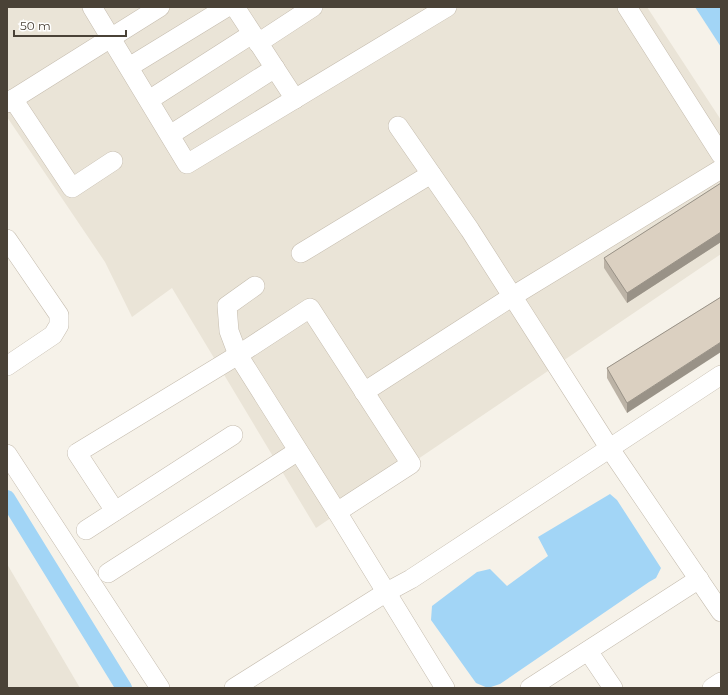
<svg xmlns="http://www.w3.org/2000/svg" width="728" height="695" viewBox="0 0 728 695" font-family="Montserrat,sans-serif">
<style>
.residential{fill:#eae4d7}
.water{fill:#a2d5f6}
.lines{fill:none;stroke-linecap:round;stroke-linejoin:round}
.canal{stroke:#a2d5f6;stroke-width:16}
.minor-casing{stroke:#c5bcae;stroke-width:20}
.minor{stroke:#fff;stroke-width:19}
.wall{fill:#bcb3a6}
.shaded-wall{fill:#999287}
.building{fill:#dbd0c1;stroke:#999287}
</style>
<rect width="100%" height="100%" fill="#f6f2e9"/>
<g class="residential">
<polygon points="7,7 647,7 721,120 721,254 316,528 172,288 132,317 105,262 7,117"/>
<polygon points="7,564 80,688 7,688"/>
</g>
<g class="water">
<polygon points="695,7 721,7 721,47"/>
<polygon points="610,494 617,500 661,568 656,578 649,582 500,684 488,688 476,683 431,620 432,606 477,572 490,569 507,586 548,556 538,537"/>
</g>
<g class="lines">
<polyline class="canal" points="7,498 124,688"/>
<g class="minor-casing">
<g id="minor">
<polyline points="92,7 187,164 447,7"/>
<polyline points="235,7 295,99"/>
<polyline points="627,7 721,155"/>
<polyline points="258,43 313,7"/>
<polyline points="129,67 227,7"/>
<polyline points="13,99 72,188 113,161"/>
<polyline points="149,100 252,34"/>
<polyline points="7,103 160,7"/>
<polyline points="398,126 470,230 610,449 721,612"/>
<polyline points="170,135 275,68"/>
<polyline points="7,239 59,315 59,325 53,335 7,366"/>
<polyline points="301,253 431,174"/>
<polyline points="255,286 227,306 229,331 238,355 337,512 445,688"/>
<polyline points="364,392 513,296 721,169"/>
<polyline points="7,454 160,688"/>
<polyline points="115,511 77,453 238,355 310,308 411,464 337,512"/>
<polyline points="86,530 233,435"/>
<polyline points="108,573 298,451"/>
<polyline points="588,651 613,688"/>
<polyline points="234,688 385,593 411,579 721,375"/>
<polyline points="530,688 699,579"/>
<polyline points="712,688 721,682"/>
</g>
</g>
<use href="#minor" class="minor"/>
</g>
<g class="wall">
<polygon points="721,183 721,242 627,303 604,268 604,258"/>
<polygon points="721,297 627,413 607,378 607,368"/>
</g>
<g class="shaded-wall">
<polygon points="721,232 721,242 627,303 627,293"/>
<polygon points="721,342 721,352 627,413 627,403"/>
</g>
<g class="building">
<polygon points="721,183 721,232 627,293 604,258"/>
<polygon points="721,297 721,342 627,403 607,368"/>
</g>
<rect width="728" height="695" fill="none" stroke="#4a4237" stroke-width="16"/>
<path d="M14 30v6h112v-6" fill="none" stroke="#4a4237" stroke-width="2"/>
<text x="20" y="30" font-size="12" fill="#4a4237" stroke="#ffffff" stroke-width="3" paint-order="stroke">50 m</text>
</svg>
